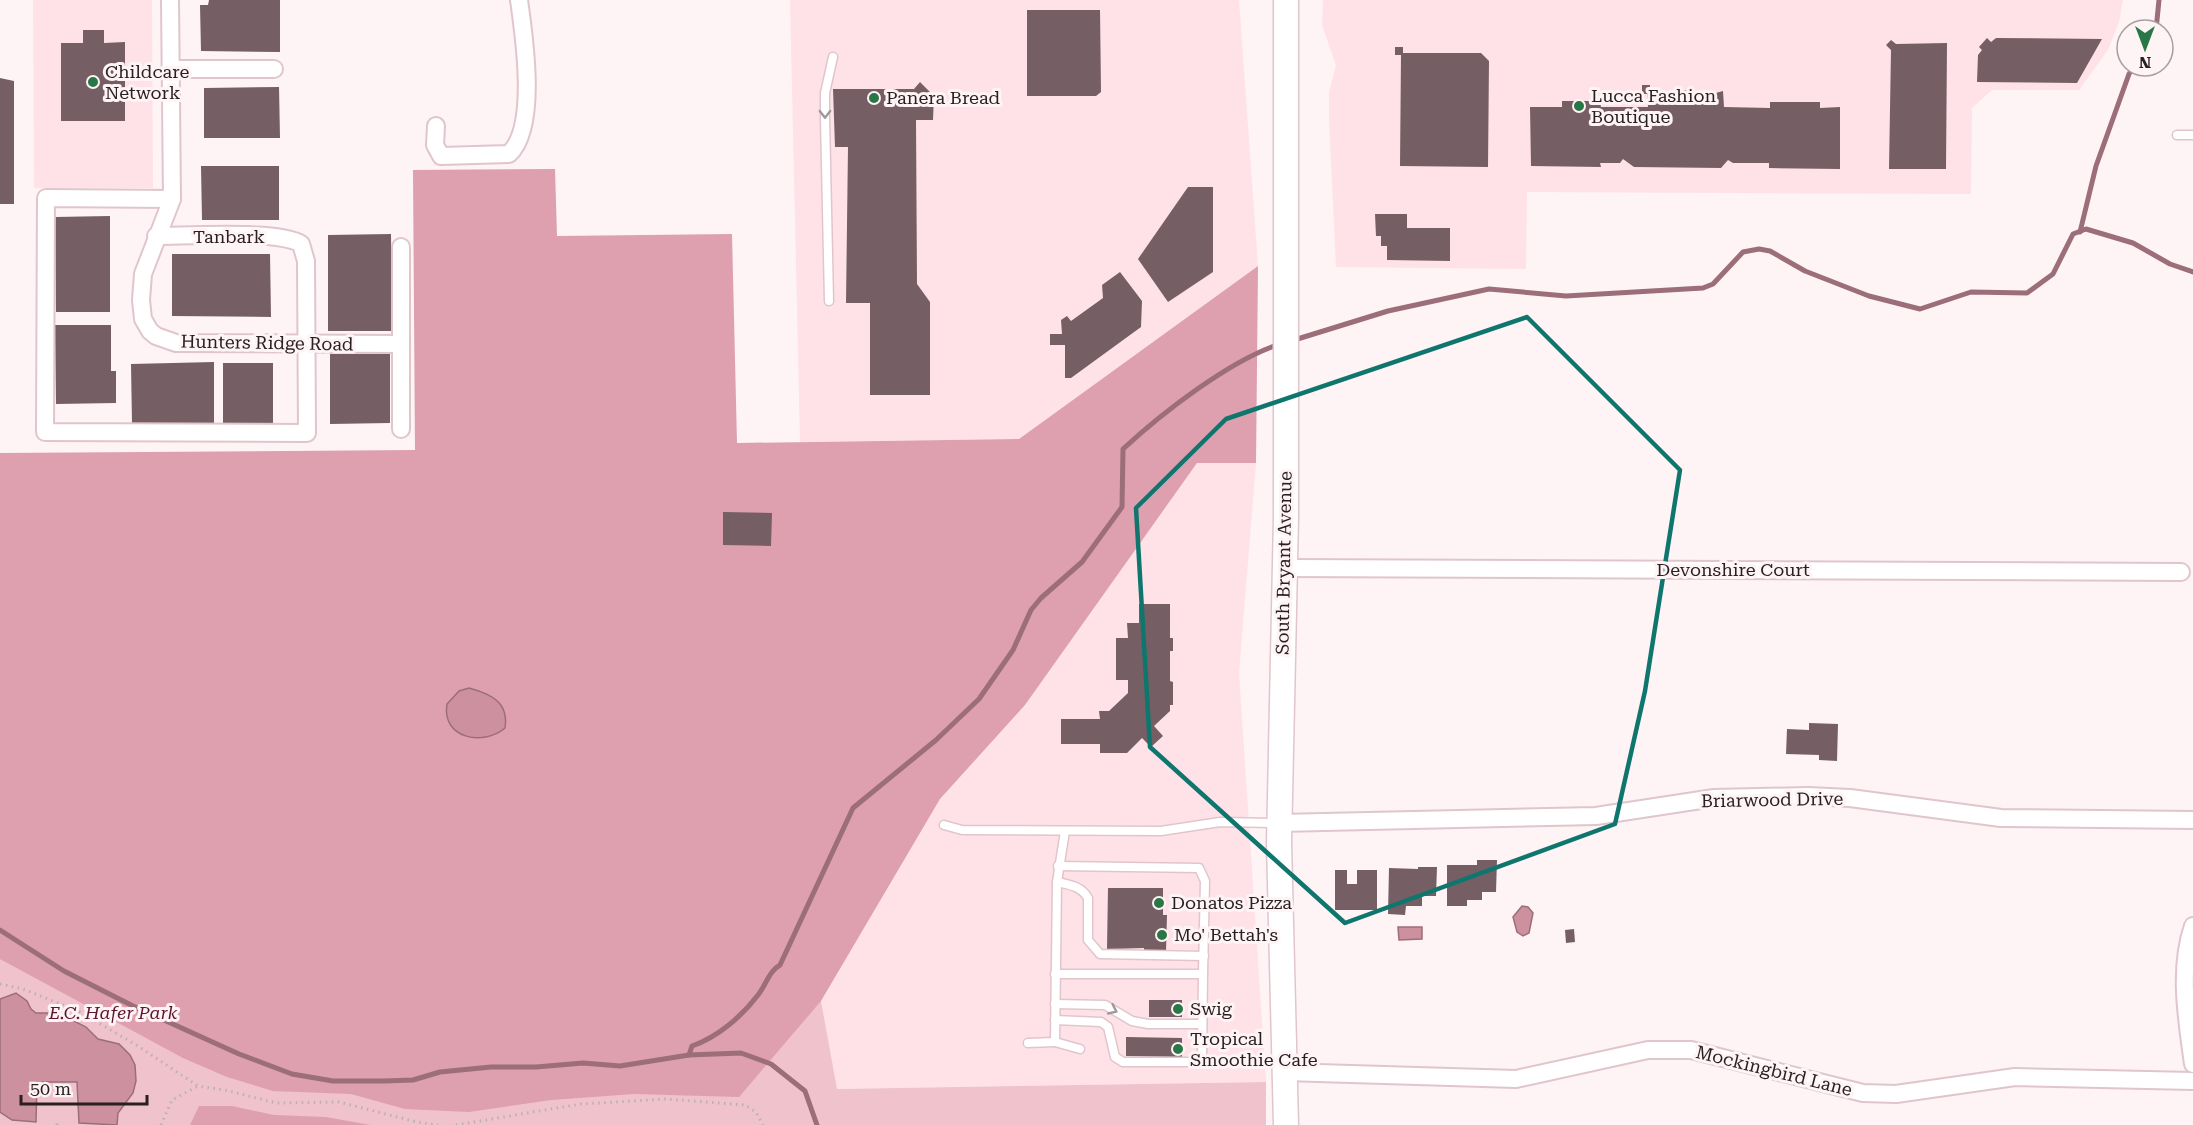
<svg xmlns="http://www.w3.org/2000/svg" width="2193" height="1125" viewBox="0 0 2193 1125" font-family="'Roboto Serif',serif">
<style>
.built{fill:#fee2e8}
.green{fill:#efc2cc}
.forest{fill:#de9faf}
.water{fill:#cd909f;stroke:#9c6e79;stroke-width:1.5}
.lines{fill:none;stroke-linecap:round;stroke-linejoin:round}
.stream{stroke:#9c6e79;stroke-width:5}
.building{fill:#755f64}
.lane-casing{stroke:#e0c6cc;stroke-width:11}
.street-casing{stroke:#e0c6cc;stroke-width:20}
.secondary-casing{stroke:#e0c6cc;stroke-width:27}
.path{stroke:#bbb1b3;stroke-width:3;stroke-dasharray:1.5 4.5;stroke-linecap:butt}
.lane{stroke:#fff;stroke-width:8}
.street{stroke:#fff;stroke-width:16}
.secondary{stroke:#fff;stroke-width:24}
.oneway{stroke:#9e9a9b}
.marked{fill:none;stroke:#0f766e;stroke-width:4.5;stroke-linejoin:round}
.poi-dot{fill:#297646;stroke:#fef3f5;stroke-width:2}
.labels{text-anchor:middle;stroke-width:6;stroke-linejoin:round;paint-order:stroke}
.poi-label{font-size:18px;fill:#281f21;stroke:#fef3f5;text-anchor:start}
.street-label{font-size:18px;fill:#281f21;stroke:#fef3f5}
.park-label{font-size:18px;font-style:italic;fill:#5e1530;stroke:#fef3f5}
</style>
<rect width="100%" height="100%" fill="#fef3f5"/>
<g class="built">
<polygon points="33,0 152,0 153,188 34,188"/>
<polygon points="790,0 1239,0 1258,266 1019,439 800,442"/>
<polygon points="1323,0 2123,0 2119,22 2108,50 2079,90 1992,90 1972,108 1971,194 1527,192 1526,269 1336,267 1329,120 1329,92 1336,65 1322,25"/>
<polygon points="1197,463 1256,463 1239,673 1266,1082 836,1089 821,1001 940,799 1025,705"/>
</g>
<polygon class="green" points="0,453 346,1009 821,1001 837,1089 1266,1082 1266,1125 0,1125"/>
<g class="forest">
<polygon points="555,169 557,236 732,234 737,443 1019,439 1258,266 1256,463 1197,463 1025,705 940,799 821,1001 739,1097 634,1094 551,1100 469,1112 405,1109 351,1094 273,1091 227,1077 183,1058 0,959 0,453 415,450 413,170"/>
<polygon points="199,1106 232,1106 274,1115 326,1117 370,1125 190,1125"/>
</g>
<g class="water">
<path d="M469 688C491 694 509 702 505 728 483 747 441 738 447 704L459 691Z"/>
<polygon points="1522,906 1528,907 1533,913 1529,933 1523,936 1517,932 1513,917"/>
<polygon points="1398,927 1422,927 1422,939 1399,940"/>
<polygon points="16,993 27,1001 31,1009 36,1013 58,1013 86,1027 98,1039 119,1044 130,1055 135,1065 136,1081 133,1093 118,1113 117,1125 79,1123 77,1082 37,1082 36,1122 12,1120 0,1112 0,999"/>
</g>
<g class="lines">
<g class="stream">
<polyline points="2156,30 2159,0"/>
<polyline points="2080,232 2096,166 2129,74 2134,66"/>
<polyline points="1291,341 1388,311 1489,289 1566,296 1703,288 1713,284 1743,252 1759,249 1770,251 1805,271 1869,296 1920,309 1971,292 2027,293 2053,274 2073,234 2086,229 2133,243 2170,264 2193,272"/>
<polyline points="0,930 64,971 133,1006 239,1054 292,1074 333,1081 384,1081 413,1080 440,1072 491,1067 536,1067 583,1063 620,1066 689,1055 741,1053 771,1064 805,1091 817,1125"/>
<path d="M689 1055 692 1046C718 1037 742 1016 758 995 766 985 769 971 780 965L853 808 936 740 979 699 1013 650 1031 610 1041 598 1082 562 1122 507 1123 449C1162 413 1230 360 1280 344"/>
</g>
</g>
<g class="building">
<polygon points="209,0 280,0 280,52 201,51 200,5 208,5"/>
<polygon points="1027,10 1100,10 1101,92 1096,96 1027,96"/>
<polygon points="83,30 104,30 104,43 125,42 125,121 61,121 61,43 83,43"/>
<polygon points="1987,38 1991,42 1996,38 2102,39 2077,83 1977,82 1978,55 1982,50 1979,47"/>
<polygon points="1891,40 1896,44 1947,43 1946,169 1889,169 1891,50 1886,45"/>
<polygon points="1395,47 1403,47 1403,53 1481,53 1489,61 1488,167 1400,166 1401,55 1395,55"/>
<polygon points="0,78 14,81 14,204 0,204"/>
<polygon points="920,82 934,96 933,120 916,120 917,284 930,302 930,395 870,395 870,303 846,303 848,147 835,147 833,89 914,89"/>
<polygon points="1642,85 1650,85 1650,91 1664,96 1685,90 1705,96 1723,91 1724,107 1770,108 1770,102 1820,102 1820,108 1840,107 1840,169 1769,168 1769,163 1733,163 1728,160 1721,168 1634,167 1623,159 1620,163 1600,163 1601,167 1531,166 1530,107 1562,107 1562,101 1600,101 1601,107 1648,107 1647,94 1642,94"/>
<polygon points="279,87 280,138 204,138 204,88"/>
<polygon points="201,166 279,166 279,220 202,220"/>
<polygon points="1188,187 1213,187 1213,272 1168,302 1138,259"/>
<polygon points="1375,214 1407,214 1407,228 1450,228 1450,261 1387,260 1387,246 1381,246 1381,236 1376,236"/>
<polygon points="110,216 110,312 56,312 55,217"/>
<polygon points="391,234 392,331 328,331 328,235"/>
<polygon points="172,254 270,254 271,317 172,316"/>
<polygon points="1120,272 1142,301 1141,327 1071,378 1065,378 1065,345 1050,345 1050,334 1062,334 1061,320 1067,316 1071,321 1103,298 1102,285"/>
<polygon points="55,325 111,325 111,371 116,371 116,403 56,404"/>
<polygon points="330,354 390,354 390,423 330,424"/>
<polygon points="214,362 214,423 132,424 131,364"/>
<rect x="223" y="363" width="50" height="60"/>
<polygon points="723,512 772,513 771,546 723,545"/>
<polygon points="1139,604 1170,604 1170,638 1173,638 1173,651 1170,651 1170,681 1173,682 1173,705 1170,705 1170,711 1154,726 1163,736 1151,747 1142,738 1127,753 1100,753 1100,744 1061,744 1061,719 1100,719 1099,711 1109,711 1128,693 1128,680 1116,680 1116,638 1128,638 1127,623 1139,623"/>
<polygon points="1809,723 1838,724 1837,761 1819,760 1819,755 1786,754 1787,729 1809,730"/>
<polygon points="1477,860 1497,860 1496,892 1482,892 1482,900 1467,900 1467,906 1447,906 1447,865 1477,865"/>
<polygon points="1418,867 1437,867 1436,896 1422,896 1422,906 1406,906 1405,915 1388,914 1389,868 1418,869"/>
<polygon points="1335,870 1347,870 1347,884 1357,884 1357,870 1377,870 1377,910 1335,910"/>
<polygon points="1108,888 1163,888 1163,915 1167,915 1166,952 1144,951 1144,948 1107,949"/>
<polygon points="1574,929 1575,942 1566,943 1565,930"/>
<rect x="1149" y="1000" width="33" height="17"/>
<polygon points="1126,1037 1182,1038 1182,1057 1126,1056"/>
</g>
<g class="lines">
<g class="lane-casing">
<g id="lane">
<polyline points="2177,135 2193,135"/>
<polyline points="829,301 825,118 825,93 833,57"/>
<polyline points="944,825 962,830 1161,831 1220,822 1279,823"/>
<path d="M1057 882C1070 885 1081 886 1088 898V940L1100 954 1204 956"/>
<polyline points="1055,974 1203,974 1205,881 1199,868 1058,866"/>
<polyline points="1055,1004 1105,1005 1132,1021 1148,1024 1202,1024"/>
<polyline points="1055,1020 1101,1022 1108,1027 1115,1057 1123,1062 1191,1062 1202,1056"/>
<polyline points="1055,1042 1080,1049"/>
<polyline points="1028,1043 1055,1042 1057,882 1065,831"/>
<polyline points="1202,1061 1203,974"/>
</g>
</g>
<g class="street-casing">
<g id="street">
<polyline points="170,0 172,199 143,274 141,300 143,319 150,331 156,336 176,343 401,344"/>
<polyline points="170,69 274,69"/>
<path d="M436 126 435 145 441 156 509 154C538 127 524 36 519 0"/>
<path d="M156 236C187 236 279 230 301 244L306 261 307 433 45 432 46 198 172 199"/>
<polyline points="401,247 401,429"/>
<polyline points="1285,568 2181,572"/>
<polyline points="1279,823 1596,816 1714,798 1808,796 1850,798 2001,818 2193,820"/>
<path d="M2193 926C2178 969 2187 1020 2193 1064"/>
<polyline points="1285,1072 1516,1079 1648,1050 1691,1050 1863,1093 1896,1094 2015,1077 2193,1081"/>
</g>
</g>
<g class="secondary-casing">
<polyline id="secondary" points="1286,1125 1279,843 1286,517 1286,0"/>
</g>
<g class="path">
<polyline points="0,984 23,989 80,1012 138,1046 198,1086 225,1090 276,1103 339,1102 417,1122 438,1125"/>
<polyline points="57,1125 58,1120"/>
<polyline points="161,1125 172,1100 198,1086"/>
<polyline points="456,1125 581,1104 666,1099 745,1105 756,1112 763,1125"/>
</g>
<use href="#lane" class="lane"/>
<use href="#street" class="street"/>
<use href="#secondary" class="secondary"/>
</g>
<defs><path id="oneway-chevron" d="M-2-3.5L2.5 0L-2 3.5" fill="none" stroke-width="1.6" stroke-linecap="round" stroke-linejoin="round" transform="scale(1.5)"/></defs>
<g class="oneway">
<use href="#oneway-chevron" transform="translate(825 114) rotate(90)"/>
<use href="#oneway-chevron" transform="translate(1113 1010) rotate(25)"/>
</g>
<path class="marked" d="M1527 317 1680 470 1645 691 1615 824 1345 923 1150 747 1136 508 1226 419Z"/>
<g class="poi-dot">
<circle cx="93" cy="82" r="6"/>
<circle cx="874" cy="98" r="6"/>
<circle cx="1579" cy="106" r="6"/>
<circle cx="1159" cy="903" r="6"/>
<circle cx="1162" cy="935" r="6"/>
<circle cx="1178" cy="1009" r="6"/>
<circle cx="1178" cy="1049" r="6"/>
</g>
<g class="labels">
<g class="poi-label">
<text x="105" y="78">Childcare<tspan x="105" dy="21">Network</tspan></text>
<text x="1591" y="102">Lucca Fashion<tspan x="1591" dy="21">Boutique</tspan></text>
<text x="886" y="104">Panera Bread</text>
<text x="1171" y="909">Donatos Pizza</text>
<text x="1174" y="941">Mo' Bettah's</text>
<text x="1190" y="1015">Swig</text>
<text x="1190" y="1045">Tropical<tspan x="1190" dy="21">Smoothie Cafe</tspan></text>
</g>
<g class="street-label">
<text x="229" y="243">Tanbark</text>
<text transform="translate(267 343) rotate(1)" y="6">Hunters Ridge Road</text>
<text transform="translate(1284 563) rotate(-89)" y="6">South Bryant Avenue</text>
<text x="1733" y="576">Devonshire Court</text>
<text transform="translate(1772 800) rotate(-1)" y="6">Briarwood Drive</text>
<text transform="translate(1774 1071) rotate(14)" y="6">Mockingbird Lane</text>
</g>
<g class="park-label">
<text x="113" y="1019">E.C. Hafer Park</text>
</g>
</g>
<g transform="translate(2145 48) rotate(180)"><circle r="28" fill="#fef3f5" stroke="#a89ea0" stroke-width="1.5"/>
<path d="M0-4.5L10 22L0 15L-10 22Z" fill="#297646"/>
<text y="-9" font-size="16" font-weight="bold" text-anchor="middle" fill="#281f21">N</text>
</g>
<path d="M21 1095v9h126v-9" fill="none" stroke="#281f21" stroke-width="3"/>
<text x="30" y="1095" font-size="18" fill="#281f21" stroke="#fef3f5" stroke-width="4.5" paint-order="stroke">50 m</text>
</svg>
